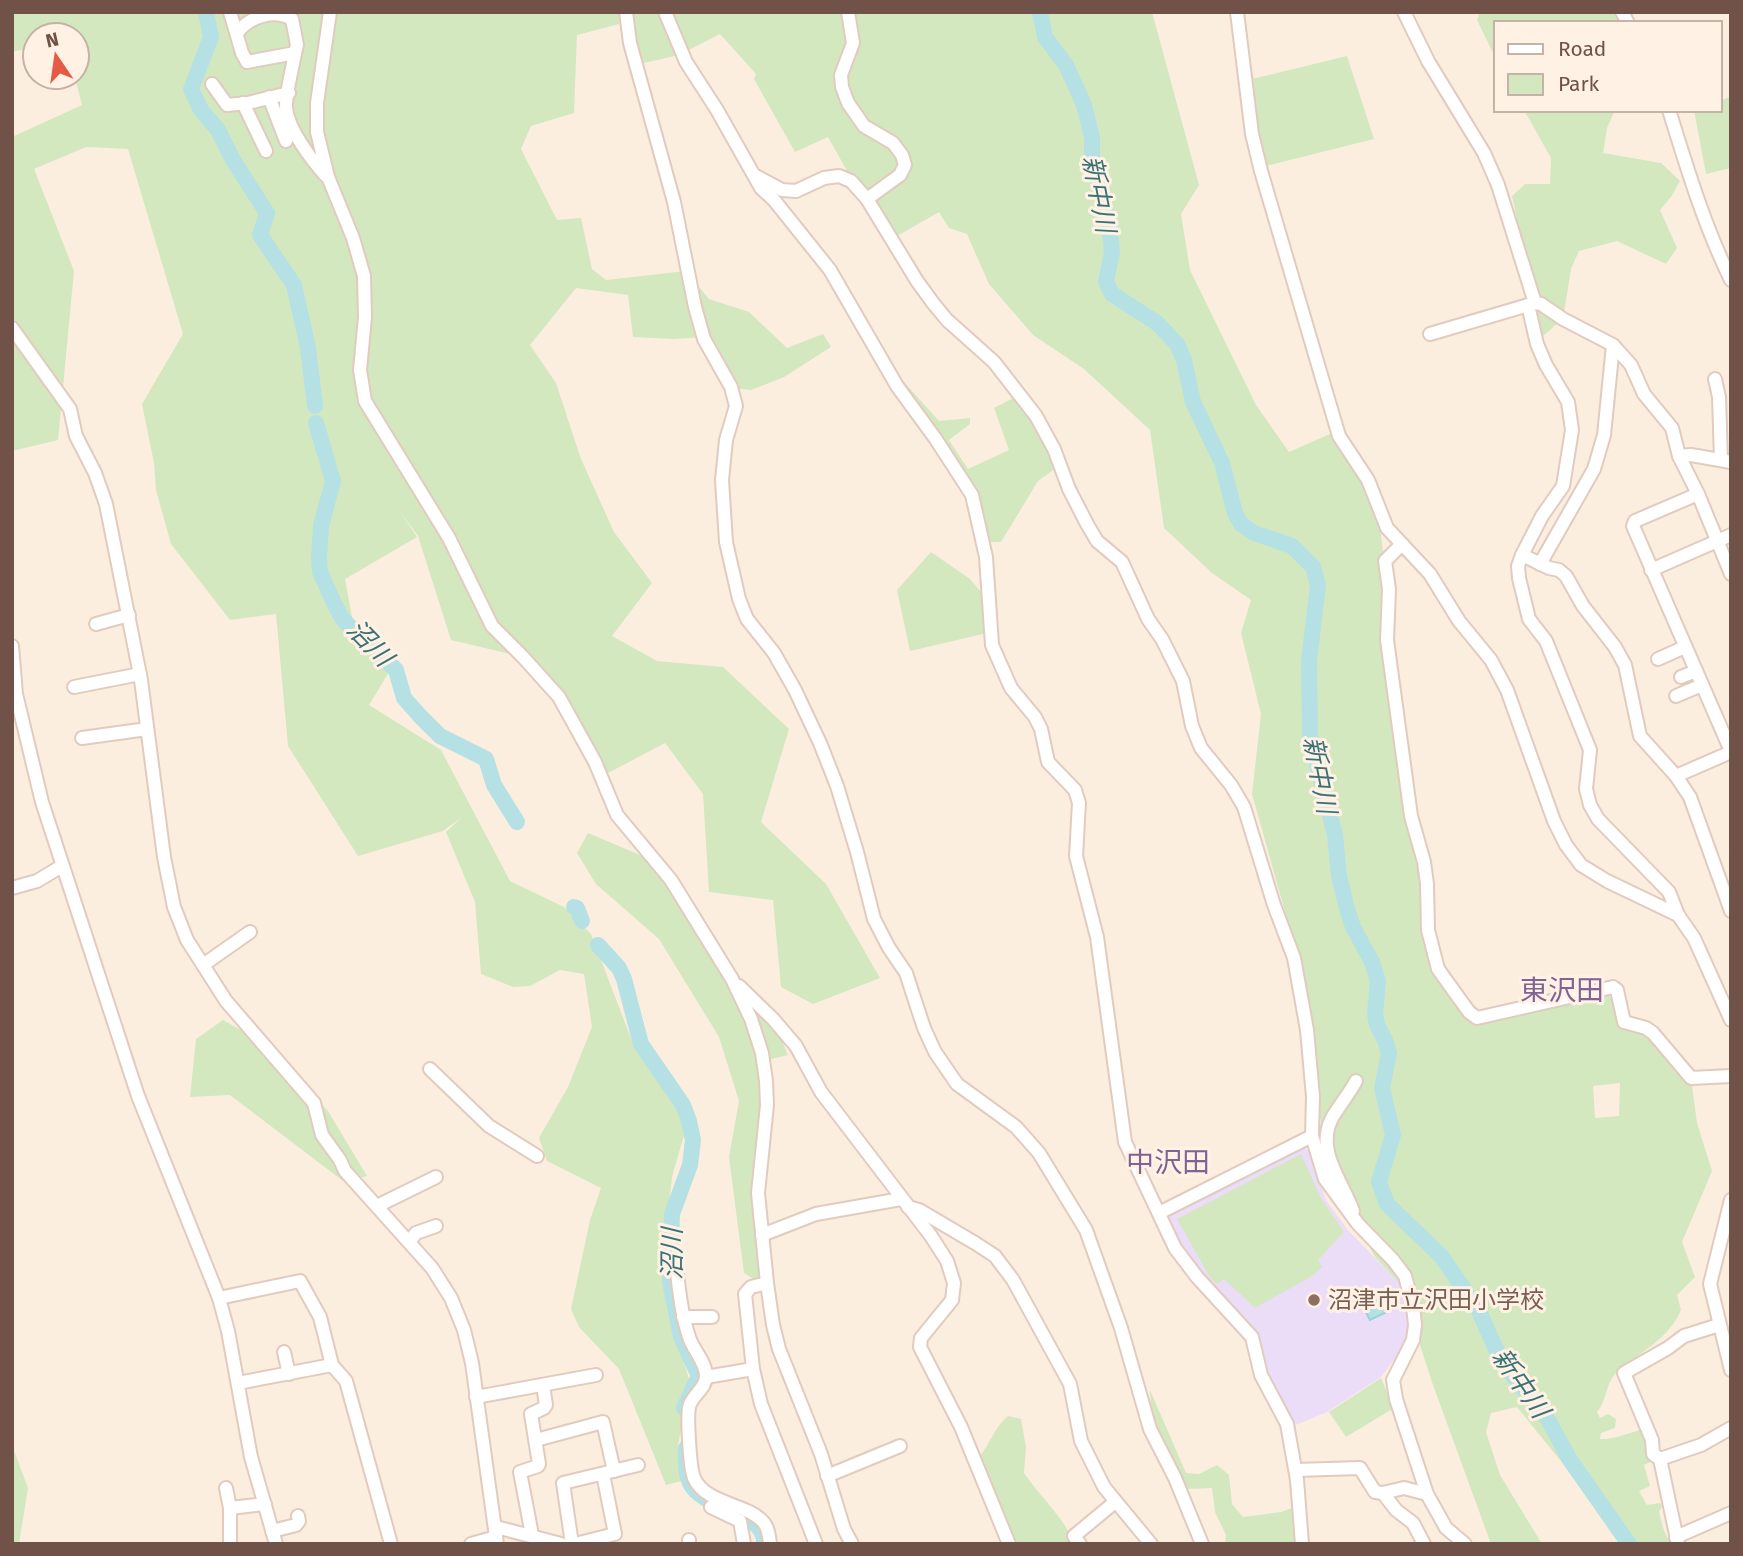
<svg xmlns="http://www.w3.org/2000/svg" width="1743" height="1556" viewBox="0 0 1743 1556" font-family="'Fira Sans','Noto Sans JP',sans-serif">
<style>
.education{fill:#ebdcf7}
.green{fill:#d3e8bf;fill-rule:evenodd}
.water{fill:#b5e1e4;stroke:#9bd2d5;stroke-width:2}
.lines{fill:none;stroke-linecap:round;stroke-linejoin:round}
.river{stroke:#b5e1e4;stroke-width:16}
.minor-casing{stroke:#e1cbbf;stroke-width:16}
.minor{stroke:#fff;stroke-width:12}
.education-dot{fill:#8d6e63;stroke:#fff2e5;stroke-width:2.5}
.labels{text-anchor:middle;stroke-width:6;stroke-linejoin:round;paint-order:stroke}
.education-label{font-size:24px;fill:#785e54;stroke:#fff2e5;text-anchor:start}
.water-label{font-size:26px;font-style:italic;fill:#3c7277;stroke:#fff2e5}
.quarter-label{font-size:28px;fill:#7f6394;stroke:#fff2e5}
</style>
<rect width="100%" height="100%" fill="#fbeedf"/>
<polygon class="education" points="1302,1147 1308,1150 1326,1200 1347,1229 1401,1285 1410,1314 1407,1343 1381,1377 1327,1412 1298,1424 1292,1423 1270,1381 1254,1334 1194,1267 1169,1222 1171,1215"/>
<g class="green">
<polygon points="12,12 620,12 619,24 577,35 574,113 531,126 521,149 557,220 581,218 592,269 606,280 686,271 709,299 749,312 787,348 823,334 831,347 784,377 751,390 733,388 704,337 674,339 633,337 628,295 576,288 530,345 556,383 581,459 614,532 652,583 612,636 657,661 723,667 789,729 761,822 826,884 880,978 813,1004 781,987 773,900 709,892 703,794 665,743 608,773 523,657 451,640 418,536 399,510 417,537 345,579 352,617 395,662 369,705 441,750 510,881 564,907 591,934 632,1041 673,1076 684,1135 672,1177 663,1260 683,1358 690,1383 678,1445 689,1479 666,1485 619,1369 579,1327 571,1309 590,1220 601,1188 547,1161 539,1138 568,1087 592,1027 584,974 560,970 530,986 513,987 481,974 475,902 446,832 462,817 443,831 358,856 288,746 276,614 230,620 171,544 156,490 154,463 142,404 183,334 128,149 86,147 34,169 74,271 58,440 12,451 12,137 82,105 75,77 77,77 77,35 35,35 35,47 12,52"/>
<path d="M630 12H1152L1199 185 1181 214 1190 270 1256 405 1289 452 1332 433 1377 502 1424 899 1426 948 1433 969 1476 1021 1613 987 1627 1021 1646 1028 1691 1078 1697 1123 1712 1171 1682 1242 1695 1277 1677 1295 1681 1310C1671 1333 1653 1345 1632 1360 1626 1364 1619 1368 1615 1374 1605 1386 1607 1400 1597 1412L1600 1418 1608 1414 1616 1419 1615 1428 1601 1433 1600 1439C1611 1440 1631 1433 1642 1429L1652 1461 1644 1465 1650 1486 1639 1491 1647 1505 1660 1503 1662 1506 1659 1512C1662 1524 1664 1535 1672 1544H1622L1607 1518 1517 1407 1491 1413 1486 1432 1500 1475 1542 1544H1491L1433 1385 1400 1284 1375 1257 1339 1192 1326 1144 1318 1109 1296 951 1252 794 1261 714 1241 633 1251 600 1212 573 1164 528 1150 430 1084 369 1033 335 989 284 967 234 949 228 939 212 897 236 847 171 828 137 795 152 754 79 756 74 720 34 679 55 631 66ZM1620 1083 1619 1116 1595 1118 1593 1086Z"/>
<polygon points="1480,12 1615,12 1627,23 1496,23 1496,59 1477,20"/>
<polygon points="1347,56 1374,139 1262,167 1248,80"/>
<polygon points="1731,97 1731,168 1706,174 1694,110 1720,110 1720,100"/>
<polygon points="1524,110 1615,110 1607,128 1603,153 1661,163 1680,181 1671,197 1660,210 1677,248 1666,264 1617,241 1579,251 1571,269 1563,319 1538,340 1536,308 1512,196 1525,184 1550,184 1551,158"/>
<polygon points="904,382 939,421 970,418 970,424 949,440 968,469 1009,450 994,408 1015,397 1031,406 1061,447 1060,465 1038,481 1001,542 985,542 972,495 901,393"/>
<polygon points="931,552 970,579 985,597 987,633 910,651 897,590"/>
<polygon points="588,833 659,863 734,984 779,1034 788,1055 763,1061 771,1098 753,1176 762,1284 744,1273 729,1157 739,1101 719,1037 659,939 596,884 577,853"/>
<polygon points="223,1020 264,1043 328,1111 367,1176 343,1181 230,1095 190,1097 196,1039"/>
<polygon points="1301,1154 1321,1198 1344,1232 1318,1260 1322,1267 1314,1275 1255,1308 1224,1279 1217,1284 1211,1279 1177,1219"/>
<polygon points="1381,1378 1394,1408 1346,1437 1329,1412"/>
<polygon points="1150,1390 1186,1473 1199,1474 1217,1465 1229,1475 1232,1504 1243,1517 1281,1512 1294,1507 1299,1544 1225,1544 1226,1535 1215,1512 1212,1488 1187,1489 1152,1417"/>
<path d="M1008 1416 1021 1419 1026 1447 1024 1473C1041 1498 1062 1515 1075 1544H1015L980 1456C991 1442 994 1428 1008 1416Z"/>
<polygon points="12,1445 28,1488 19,1544 12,1544"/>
</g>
<polygon class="water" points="1391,1294 1397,1307 1370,1320 1363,1307"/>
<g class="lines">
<g class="river">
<polyline points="206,12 211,37 191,89 201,110 218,130 233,160 267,213 260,235 294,285 308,348 315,406"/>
<polyline points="1040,12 1045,37 1066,65 1084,105 1092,137 1092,162 1109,221 1112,252 1106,282 1112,294 1157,323 1177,344 1184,360 1193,402 1222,463 1235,513 1241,524 1254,533 1292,546 1313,567 1318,585 1309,661 1310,736 1335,835 1339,876 1347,909 1353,927 1372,962 1378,981 1375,1014 1377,1025 1385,1040 1389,1053 1382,1088 1393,1135 1379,1182 1387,1204 1442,1257 1479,1311 1499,1356 1517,1381 1546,1416 1570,1460 1629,1544"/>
<polyline points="316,423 333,481 321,526 319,557 320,572 334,603 342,618 354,632 363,637 396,670 404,698 420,716 440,736 486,759 494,785 517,822"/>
<polyline points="574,907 577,908 582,921"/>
<polyline points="598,945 619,968 624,979 641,1044 683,1105 689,1121 693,1140 690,1165 672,1214 670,1282 681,1337 699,1376 684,1408"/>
<path d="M686 1448C686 1461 685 1474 691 1485 705 1510 767 1512 764 1544"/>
</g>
<g class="minor-casing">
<g id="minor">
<path d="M230 12 242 53 247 62 295 53C293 66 285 96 286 108 288 129 311 159 325 175"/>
<polyline points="330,12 317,103 317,132 328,177 353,238 364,276 365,317 360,370 365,401 449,538 492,626 523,657 559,697 595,762 617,815 671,880 732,979 751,1019 762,1053 766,1081 767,1105 758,1193 767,1283 773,1325 779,1349 821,1454 844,1529 852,1544"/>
<polyline points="626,12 630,43 674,202 695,307 704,339 731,387 736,406 726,440 722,480 726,542 739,599 747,619 774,653 795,690 820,743 837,786 857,852 874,919 889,948 906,973 924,1028 935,1052 957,1084 1016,1127 1039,1153 1086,1230 1121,1328 1150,1429 1175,1478 1202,1544"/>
<polyline points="665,12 686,62 717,110 761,188 774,200 830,270 897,386 935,438 972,495 986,557 992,645 1011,688 1035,717 1041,729 1048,762 1075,790 1079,803 1076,856 1097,937 1125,1142 1175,1248 1197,1277 1252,1337 1261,1375 1287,1424 1297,1480 1302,1544"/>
<polyline points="848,12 853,43 841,75 842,87 848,103 864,126 893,143 902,155 905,165 900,175 867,199"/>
<polyline points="1237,12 1252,134 1261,171 1339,436 1368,480 1387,528 1430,574 1459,621 1491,660 1507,690 1554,821 1566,845 1581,865 1607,881 1678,915 1694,938 1731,1020"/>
<polyline points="1404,12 1428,61 1484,153 1498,185 1535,303"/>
<polyline points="1622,12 1628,23"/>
<path d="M237 33C250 16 274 9 292 19L297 45 295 53"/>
<polyline points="212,84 227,105 248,103 289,93"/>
<polyline points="269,97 286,141"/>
<polyline points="243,103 266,151"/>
<path d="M1669 110C1687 168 1704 225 1731 280"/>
<polyline points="754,175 782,190 796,191 824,178 839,176 851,181 867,199 917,281 933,303 947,320 994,362 1036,416 1054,449 1069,489 1087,524 1097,541 1122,562 1148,619 1162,639 1183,681 1192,726 1201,748 1231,785 1244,807 1274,905 1294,958 1307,1030 1313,1097 1312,1136 1325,1179 1358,1224 1393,1260 1405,1276 1413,1306 1415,1325 1413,1340 1393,1380 1396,1399 1427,1494 1446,1528 1465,1544"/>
<polyline points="1528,305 1537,344 1546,365 1568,402 1572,430 1563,486 1542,516 1522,555 1518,566 1519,578 1529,619 1546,641 1590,750 1586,789 1590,805 1598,819 1669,892 1678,915"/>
<polyline points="12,328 70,409 76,436 95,473 106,504 141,680 164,857 174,907 187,940 226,1001 314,1103 322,1135 340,1160 345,1171 432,1268 451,1298 464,1330 472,1363 497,1544"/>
<polyline points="1430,334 1535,303 1541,304 1563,319 1613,345 1631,365 1644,394 1672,428 1679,456 1698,494 1731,574"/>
<polyline points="1715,379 1719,397 1721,460"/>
<polyline points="1679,456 1691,455 1731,462"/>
<polyline points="1698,494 1635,521 1633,526 1731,751"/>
<polyline points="1402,544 1385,561 1389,589 1387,640 1411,816 1424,862 1427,884 1428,930 1438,969 1469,1012 1477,1018 1613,987 1617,990 1624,1022 1646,1028 1653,1033 1691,1078 1731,1076"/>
<polyline points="1522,555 1549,568 1559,570 1566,576 1583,606 1615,647 1625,665 1640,736 1676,776 1690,797 1731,911"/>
<polyline points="1540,564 1594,469 1604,435 1613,345"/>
<polyline points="1651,570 1731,535"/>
<polyline points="96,624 129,615"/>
<polyline points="12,646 16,694 42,802 138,1096 219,1298 228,1331 251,1457 276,1544"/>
<polyline points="1658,659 1685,647"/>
<polyline points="1681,677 1696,671"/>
<polyline points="74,687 140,674"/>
<polyline points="1676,696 1702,685"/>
<polyline points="82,738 147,729"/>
<polyline points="1676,776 1731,752"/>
<polyline points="12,888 37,881 62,866"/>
<polyline points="203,965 250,932"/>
<polyline points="739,986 773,1019 796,1046 821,1092 931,1236 947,1261 954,1283 952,1300 921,1338 920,1347 961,1427 1009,1544"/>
<polyline points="430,1069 489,1126 537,1156"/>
<polyline points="1731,1200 1710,1284 1731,1370"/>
<polyline points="377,1206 436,1177"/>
<polyline points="908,1207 919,1210 975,1243 995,1256 1013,1280 1070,1384 1081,1441 1104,1487 1151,1544"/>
<path d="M1353 1211C1342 1181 1315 1150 1332 1118 1339 1106 1349 1094 1356 1081"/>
<polyline points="1159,1213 1312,1136"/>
<polyline points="762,1235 816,1214 901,1199"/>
<polyline points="409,1242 416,1233 436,1226"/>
<path d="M676 1264C679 1289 681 1313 689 1337 693 1350 706 1362 706 1376 706 1388 694 1394 690 1404 686 1413 690 1468 694 1478 706 1505 748 1503 764 1523 769 1529 769 1537 770 1544"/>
<polyline points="219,1298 300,1281 320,1317 332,1365 346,1381 391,1544"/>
<polyline points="683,1317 712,1317"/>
<polyline points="284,1352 289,1374"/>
<polyline points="753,1369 761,1404 816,1544"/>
<polyline points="706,1377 753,1369 745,1294 751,1287 767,1283"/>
<polyline points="238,1383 332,1365"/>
<polyline points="476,1397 596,1375"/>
<polyline points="536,1440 603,1422 614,1471"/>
<polyline points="1660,1459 1701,1445 1731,1428"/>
<polyline points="1296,1470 1360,1468 1375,1492 1383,1493 1404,1488 1427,1494"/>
<polyline points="827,1476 900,1446"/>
<polyline points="226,1488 230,1508 230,1544"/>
<polyline points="1383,1493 1396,1510 1413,1523 1424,1544"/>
<polyline points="711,1507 740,1521 744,1544"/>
<polyline points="230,1508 265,1504"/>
<polyline points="496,1527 561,1544"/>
<polyline points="272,1531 296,1525 299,1521 298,1516"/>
<polyline points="532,1535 520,1472 538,1466 539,1464 531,1414 544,1408 546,1405 543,1385"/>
<polyline points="1676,1537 1731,1513"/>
<polyline points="471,1544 496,1537"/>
<polyline points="572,1544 563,1483 638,1465"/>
<polyline points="575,1544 615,1534 603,1474"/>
<polyline points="689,1544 689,1540"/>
<polyline points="1080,1544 1074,1536 1115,1502"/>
<polyline points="1678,1544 1660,1459 1653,1454 1652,1440 1624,1373 1668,1348 1684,1336 1719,1325"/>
</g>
</g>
<use href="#minor" class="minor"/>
</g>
<circle class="education-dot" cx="1314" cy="1300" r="7"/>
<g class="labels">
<g class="education-label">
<text x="1328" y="1308">沼津市立沢田小学校</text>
</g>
<g class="water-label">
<text transform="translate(1099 194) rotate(79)" y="9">新中川</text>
<text transform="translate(370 643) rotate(46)" y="9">沼川</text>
<text transform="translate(1320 775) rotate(79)" y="9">新中川</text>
<text transform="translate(672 1254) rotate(-90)" y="9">沼川</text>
<text transform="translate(1521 1383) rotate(55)" y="9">新中川</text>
</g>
<g class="quarter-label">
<text x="1562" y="1000">東沢田</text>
<text x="1168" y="1172">中沢田</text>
</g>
</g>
<rect width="1743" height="1556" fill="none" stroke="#715248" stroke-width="28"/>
<rect x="1494" y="21" width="228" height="91" fill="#fff2e5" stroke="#c6b2a6" stroke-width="2"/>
<rect x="1508" y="44" width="35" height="10" fill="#ffffff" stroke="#c6b2a6" stroke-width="2"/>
<text x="1558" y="56" font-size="21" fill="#715248">Road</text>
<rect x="1508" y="74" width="35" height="21" fill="#d3e8bf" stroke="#c6b2a6" stroke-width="2"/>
<text x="1558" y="91" font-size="21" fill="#715248">Park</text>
<g transform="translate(56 56) rotate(347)"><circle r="33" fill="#fff2e5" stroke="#c6b2a6" stroke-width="2"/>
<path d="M0-5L12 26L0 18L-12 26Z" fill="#e45a45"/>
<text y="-10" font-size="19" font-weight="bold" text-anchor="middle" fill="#715248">N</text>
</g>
</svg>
